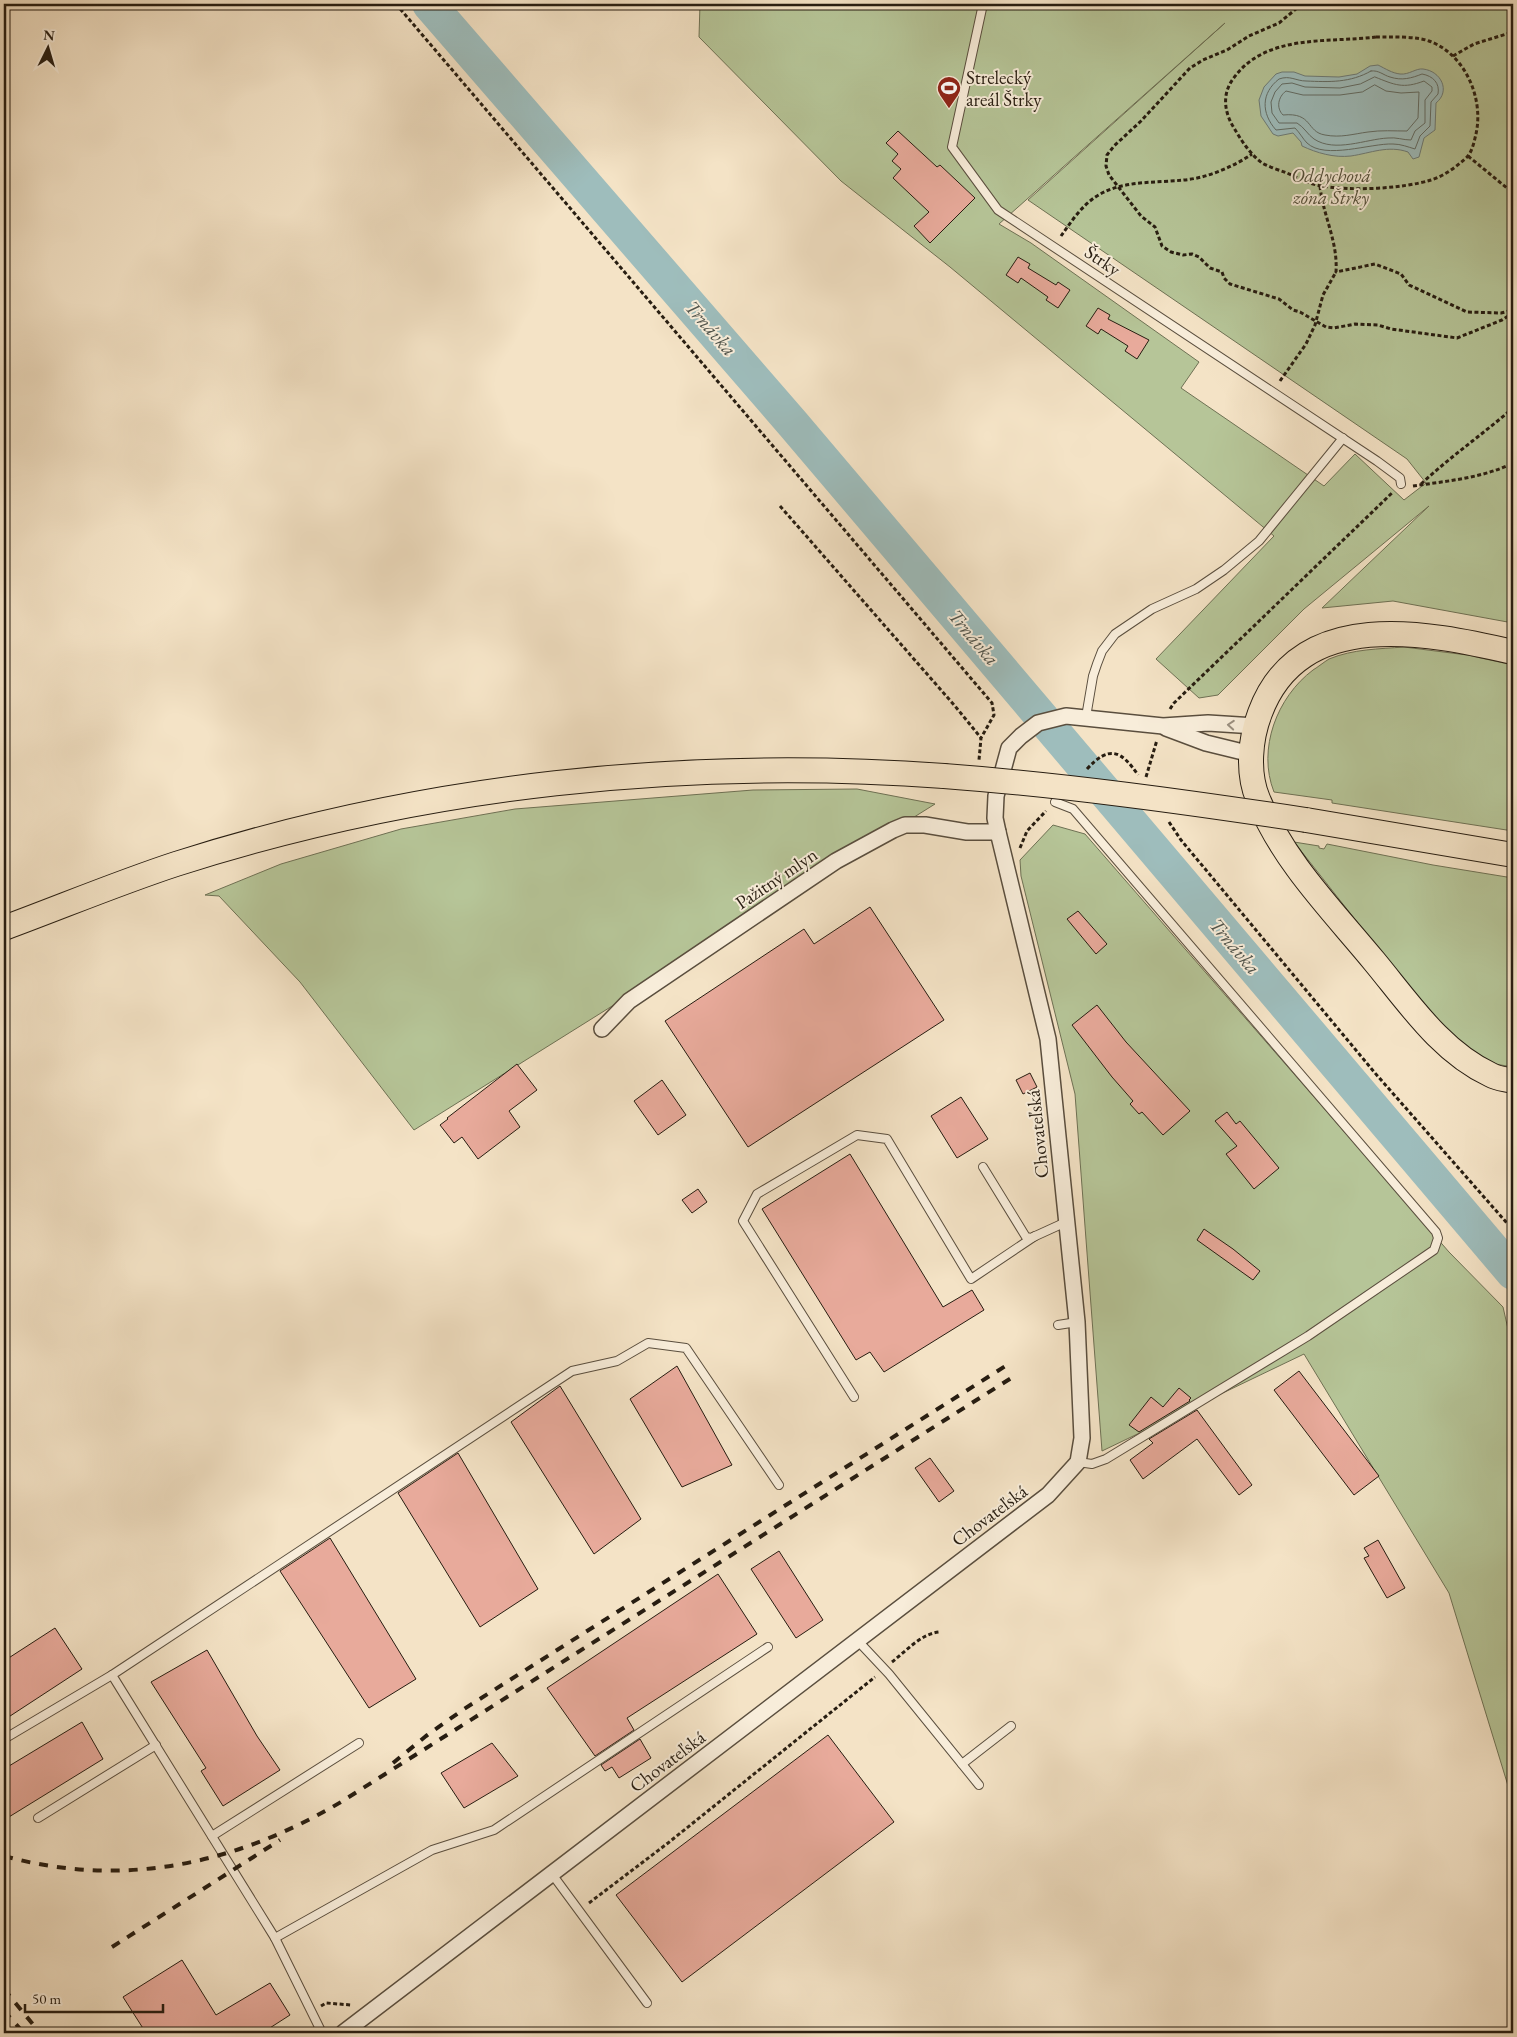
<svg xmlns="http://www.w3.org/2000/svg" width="1517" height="2037" viewBox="0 0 1517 2037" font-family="'EB Garamond',serif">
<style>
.green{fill:#b6c598;stroke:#6e7154;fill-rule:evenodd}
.water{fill:#9ebdbc;stroke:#6e7d78}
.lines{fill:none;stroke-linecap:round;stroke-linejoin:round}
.shore{stroke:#626d66;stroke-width:1}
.river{stroke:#9ebdbc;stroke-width:34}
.building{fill:#e8aa9b;stroke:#271d11}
.service-casing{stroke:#5a4e3e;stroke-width:10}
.minor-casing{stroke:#5a4e3e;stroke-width:18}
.primary-casing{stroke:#271d11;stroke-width:26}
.path{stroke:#271d11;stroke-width:3;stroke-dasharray:4 2.5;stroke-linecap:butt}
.service{stroke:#f8edda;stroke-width:8}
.minor{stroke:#f8edda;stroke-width:15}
.primary{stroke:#f4e3c6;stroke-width:24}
.rail{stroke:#271d11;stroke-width:4;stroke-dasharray:9 9;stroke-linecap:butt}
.primary-bridge-casing{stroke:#271d11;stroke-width:26;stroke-linecap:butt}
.primary-bridge{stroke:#f4e3c6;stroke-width:24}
.oneway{stroke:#9a8f80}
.labels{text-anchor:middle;stroke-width:4;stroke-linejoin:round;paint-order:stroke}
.poi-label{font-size:19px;fill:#271d11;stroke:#f8edda;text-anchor:start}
.park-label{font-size:19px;font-style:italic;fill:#524f3a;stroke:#f8edda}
.street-label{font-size:19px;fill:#271d11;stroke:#f8edda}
.water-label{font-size:20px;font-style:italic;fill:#51554d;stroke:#f8edda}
</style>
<rect width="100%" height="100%" fill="#f4e3c6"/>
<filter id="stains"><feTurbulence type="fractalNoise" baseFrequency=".004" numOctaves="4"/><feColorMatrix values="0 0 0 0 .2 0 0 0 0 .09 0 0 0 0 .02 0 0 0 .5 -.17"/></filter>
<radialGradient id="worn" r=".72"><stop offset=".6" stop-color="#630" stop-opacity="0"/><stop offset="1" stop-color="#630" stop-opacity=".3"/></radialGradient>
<g class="green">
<path d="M700 4H1513V623L1393 601 1322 608 1429 506 1304 609 1218 695 1199 698 1156 659 1274 536 950 267 841 181 699 37ZM1225 23 1028 200 1407 459 1426 483 1404 500 1355 454 1324 486 1181 388 1199 362 1031 243 999 224Z"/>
<path d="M1404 647 1467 655 1513 665V831L1332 803V800L1274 792C1257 749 1277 697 1313 670 1318 667 1324 662 1329 659 1353 649 1379 649 1404 647Z"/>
<polygon points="857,789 935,804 414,1130 300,982 219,896 205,895 281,864 401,829 515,809 753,790"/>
<polygon points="1053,825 1085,834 1449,1252 1503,1307 1513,1351 1513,1802 1449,1593 1304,1354 1102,1451 1075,1094 1021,876 1020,860"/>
<polygon points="1294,842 1319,846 1319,848 1324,849 1327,844 1433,865 1513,878 1513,1067 1489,1063 1453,1038 1406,984"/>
</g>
<path class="water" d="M1378 65C1386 69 1392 73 1400 74 1409 75 1416 68 1423 69 1441 71 1451 91 1436 103L1435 130 1424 138 1419 157 1413 159 1408 152C1388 145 1371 153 1351 156 1334 158 1317 153 1302 146L1301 142 1293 133 1278 136 1273 134 1261 116 1259 100 1264 87 1276 74 1282 72H1294L1305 76 1339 77 1357 74 1370 66Z"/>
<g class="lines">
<g class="shore">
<path d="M1371 71C1379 70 1383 75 1390 77 1402 81 1412 78 1422 74 1433 76 1440 83 1438 94L1431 102 1430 126 1420 136 1415 149C1408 147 1401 144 1393 144 1371 143 1325 160 1307 143 1303 139 1300 133 1295 128L1276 130C1261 113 1261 93 1279 79 1290 75 1296 81 1306 81 1329 82 1350 83 1371 71Z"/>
<path d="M1375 77C1395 85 1403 89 1424 81L1432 87V91L1425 100V123L1415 131 1411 140C1403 140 1396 137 1388 138 1366 139 1335 153 1314 139 1308 135 1304 127 1297 123H1279L1272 113 1271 102 1275 92 1282 84 1292 83 1305 87 1340 88 1360 84Z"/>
<path d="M1375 85 1386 91 1401 93 1419 92 1418 118 1407 131C1394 131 1381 130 1368 132 1353 134 1341 138 1325 135 1306 132 1313 112 1283 115 1276 108 1278 97 1286 91L1303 95H1340L1362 92Z"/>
</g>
<polyline class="river" points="429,4 793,424 1513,1273"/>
</g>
<g class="building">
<polygon points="898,131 937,167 940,165 975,198 930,243 914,226 929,212 893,178 901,169 892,161 898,154 886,143"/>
<polygon points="1018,257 1030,264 1028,268 1056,285 1058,282 1070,290 1058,308 1046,300 1048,297 1021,278 1018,283 1006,275"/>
<polygon points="1098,308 1110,315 1108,319 1149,340 1137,359 1125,351 1128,346 1101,329 1098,334 1086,326"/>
<polygon points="870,907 944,1020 748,1147 665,1021 804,929 814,944"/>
<polygon points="1078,911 1107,944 1096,954 1067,919"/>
<polygon points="1097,1005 1126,1042 1190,1111 1163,1135 1142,1112 1139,1114 1130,1104 1133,1101 1112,1077 1072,1025"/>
<polygon points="517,1064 537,1090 509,1111 520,1127 478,1159 462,1137 454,1143 440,1125 448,1119 447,1118"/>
<polygon points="1030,1073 1037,1087 1023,1094 1016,1080"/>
<polygon points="662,1080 686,1115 658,1135 634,1101"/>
<polygon points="961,1097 988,1139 957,1158 931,1116"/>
<polygon points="1227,1112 1236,1124 1240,1121 1279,1168 1254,1189 1226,1154 1237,1146 1215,1121"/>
<polygon points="850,1154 943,1307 972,1290 984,1310 884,1372 870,1352 856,1360 762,1209"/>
<polygon points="698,1189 707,1202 692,1213 682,1200"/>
<polygon points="1204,1229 1233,1249 1260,1271 1253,1280 1197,1240"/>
<polygon points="677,1366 732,1465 682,1487 630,1399"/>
<polygon points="1299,1371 1379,1476 1354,1495 1274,1390"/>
<polygon points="560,1386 641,1519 594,1554 511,1422"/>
<polygon points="1179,1388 1191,1398 1189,1400 1190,1401 1139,1432 1129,1425 1151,1397 1163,1407"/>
<polygon points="1197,1410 1252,1485 1239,1495 1197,1439 1143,1479 1130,1460 1153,1443 1149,1439"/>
<polygon points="458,1453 538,1589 480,1627 398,1493"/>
<polygon points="930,1458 954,1491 939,1502 915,1468"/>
<polygon points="330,1538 416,1679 369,1708 280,1571"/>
<polygon points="1378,1540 1405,1588 1387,1598 1364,1558 1369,1556 1364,1548"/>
<polygon points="779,1551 823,1620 796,1638 751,1569"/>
<polygon points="718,1574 757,1634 627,1718 634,1730 595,1756 547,1688"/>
<polygon points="55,1628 82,1669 4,1720 4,1661"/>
<polygon points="207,1650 257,1736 280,1770 223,1806 201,1771 206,1768 151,1682"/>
<polygon points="82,1722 103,1759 4,1820 4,1769"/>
<polygon points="828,1735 894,1822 682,1982 616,1895"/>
<polygon points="640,1739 651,1758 619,1778 612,1767 605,1771 601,1765"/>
<polygon points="492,1743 518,1776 464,1808 441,1773"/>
<polygon points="182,1960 216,2015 270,1983 290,2015 262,2033 146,2033 123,1997"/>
</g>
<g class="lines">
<g class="service-casing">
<g id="service">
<polyline points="983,4 952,147 998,210 1377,461 1400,478 1401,484"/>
<polyline points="1086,717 1093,676 1097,664 1102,651 1115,634 1152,609 1196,589 1224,570 1259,541 1343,438"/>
<polyline points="1055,802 1073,809 1436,1232 1438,1238 1434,1250 1308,1336 1106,1459 1092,1464 1078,1462"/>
<polyline points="983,1167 1026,1237 1031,1238 1066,1222"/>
<polyline points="1058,1325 1077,1322"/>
<polyline points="854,1397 743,1221 757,1194 857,1135 887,1139 971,1279 1035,1236"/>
<polyline points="858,1641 889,1674 979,1785"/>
<polyline points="4,1739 112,1675"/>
<polyline points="962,1764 1011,1726"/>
<polyline points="38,1818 156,1745"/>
<polyline points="212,1836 359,1743"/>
<polyline points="552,1874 647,2003"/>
<polyline points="275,1938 432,1850 494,1830 768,1647"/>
<polyline points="322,2033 275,1938 112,1675 572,1371 617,1361 648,1343 686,1348 779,1485"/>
</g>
</g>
<g class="minor-casing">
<g id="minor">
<polyline points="1166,728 1206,743 1251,754"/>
<polyline points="602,1029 629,1001 836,861 893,830 905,825 925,825 967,832 998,832"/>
<polyline points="343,2033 1048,1495 1078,1462 1082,1438 1077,1322 1048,1039 998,832 995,818 996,796 1009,748 1021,736 1038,723 1066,716 1163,726 1208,723 1255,726"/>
</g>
</g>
<g class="primary-casing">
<g id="primary">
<path d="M1513 652C1427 632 1300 606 1260 713 1250 739 1247 773 1258 799 1283 861 1332 910 1374 961 1408 1002 1441 1052 1491 1075 1498 1079 1506 1079 1513 1081"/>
<polyline points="1306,820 1513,855"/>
<path d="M4 928C61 907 118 883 176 864 423 785 685 757 944 776"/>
</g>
</g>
<g class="path">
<polyline points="396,4 992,703 994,715 981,738 979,760"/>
<polyline points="1302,4 1279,23 1249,36 1227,50 1203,60 1190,68 1141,121 1114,146 1107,155 1106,166 1109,175 1141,216 1155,227 1162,246 1171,252 1183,255 1192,254 1199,257 1210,268 1222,272 1224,278 1230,284 1279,299 1293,310 1300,312 1326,327 1334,328 1355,324 1378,325 1391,329 1457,338 1502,320 1513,313"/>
<path d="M1376 37C1391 37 1416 36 1429 41 1465 54 1484 98 1476 134 1474 142 1472 153 1466 158 1456 167 1444 176 1431 180 1401 189 1352 191 1322 186 1309 184 1298 178 1287 173 1279 170 1269 167 1262 163 1250 154 1241 140 1234 128 1224 112 1222 94 1233 79 1265 33 1329 43 1376 37Z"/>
<polyline points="1453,56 1474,44 1513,32"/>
<polyline points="1468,156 1513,193"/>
<path d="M1320 186C1323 216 1338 241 1336 272L1375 264 1401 274 1409 285 1467 312 1501 313 1513 310"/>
<path d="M1061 236C1071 222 1082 205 1097 196 1122 180 1156 183 1184 180 1207 178 1233 167 1252 154"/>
<polyline points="1280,381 1306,344 1315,325 1323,295 1336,272"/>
<path d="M1421 484C1450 457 1483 434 1513 408"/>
<path d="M1413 486C1447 481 1483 478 1513 463"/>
<polyline points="780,506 955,706 981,738"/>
<polyline points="1170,709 1174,703 1393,492"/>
<path d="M1087 769C1109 745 1121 750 1138 775"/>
<polyline points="1146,777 1157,740"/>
<polyline points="1169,822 1181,840 1375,1073 1513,1230"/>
<polyline points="1020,848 1027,831 1046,811"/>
<path d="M892 1662C906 1651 921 1634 939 1632"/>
<polyline points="589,1903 668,1843 875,1677"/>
<polyline points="321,2006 326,2003 351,2005"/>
</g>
<use href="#service" class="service"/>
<use href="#minor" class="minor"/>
<use href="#primary" class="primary"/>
<g class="rail">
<polyline points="393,1763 426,1736 464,1709 1007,1365"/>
<path d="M4 1856C124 1889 236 1864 341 1802L1016 1375"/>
<polyline points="112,1947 280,1840"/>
<polyline points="4,1989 40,2033"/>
<polyline points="4,2011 24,2033"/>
</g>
<g class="primary-bridge-casing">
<path id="primary-bridge" d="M944 776C1065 785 1186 802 1306 820"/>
</g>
<use href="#primary-bridge" class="primary-bridge"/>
</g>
<defs><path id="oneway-chevron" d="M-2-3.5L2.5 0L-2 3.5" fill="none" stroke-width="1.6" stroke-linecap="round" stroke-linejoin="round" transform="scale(1.25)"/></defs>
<use class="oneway" href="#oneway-chevron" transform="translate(1231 725) rotate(-176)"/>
<defs>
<g id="stadium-pin" transform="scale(1.25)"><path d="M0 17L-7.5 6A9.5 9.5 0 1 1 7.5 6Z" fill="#8f2418" stroke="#f8edda"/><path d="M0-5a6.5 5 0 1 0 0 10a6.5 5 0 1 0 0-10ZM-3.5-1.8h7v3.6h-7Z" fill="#fff"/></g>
</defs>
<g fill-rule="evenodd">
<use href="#stadium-pin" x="949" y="88"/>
</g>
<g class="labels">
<g class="poi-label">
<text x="966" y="84">Strelecký<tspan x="966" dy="22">areál Štrky</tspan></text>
</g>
<g class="park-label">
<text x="1331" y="182">Oddychová<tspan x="1331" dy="22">zóna Štrky</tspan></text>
</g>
<g class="street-label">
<text transform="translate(1103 260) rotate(34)" y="7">Štrky</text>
<text transform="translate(776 878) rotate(-34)" y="7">Pažitný mlyn</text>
<text transform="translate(1037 1134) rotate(-96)" y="7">Chovateľská</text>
<text transform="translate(989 1515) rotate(-37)" y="7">Chovateľská</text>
<text transform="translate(667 1761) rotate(-37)" y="7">Chovateľská</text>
</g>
<g class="water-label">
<text transform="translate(711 328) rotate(49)" y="7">Trnávka</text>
<text transform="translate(974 637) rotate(50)" y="7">Trnávka</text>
<text transform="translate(1235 946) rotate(50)" y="7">Trnávka</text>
</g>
</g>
<rect width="1517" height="2037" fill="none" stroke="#f4e3c6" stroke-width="20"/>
<rect x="5" y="5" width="1507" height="2027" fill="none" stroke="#271d11" stroke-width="2.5"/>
<rect x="10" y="10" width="1497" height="2017" fill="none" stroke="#271d11"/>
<g transform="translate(48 48) rotate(5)" stroke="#f8edda" stroke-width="4" paint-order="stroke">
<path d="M0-4L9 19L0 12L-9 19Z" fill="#271d11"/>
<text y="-8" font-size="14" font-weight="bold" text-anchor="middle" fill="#271d11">N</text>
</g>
<path d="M25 2004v8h138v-8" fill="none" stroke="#271d11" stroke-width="2.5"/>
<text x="32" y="2004" font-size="15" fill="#271d11" stroke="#f8edda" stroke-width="4" paint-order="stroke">50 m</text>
<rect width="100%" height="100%" filter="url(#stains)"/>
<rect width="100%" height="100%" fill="url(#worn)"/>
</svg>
